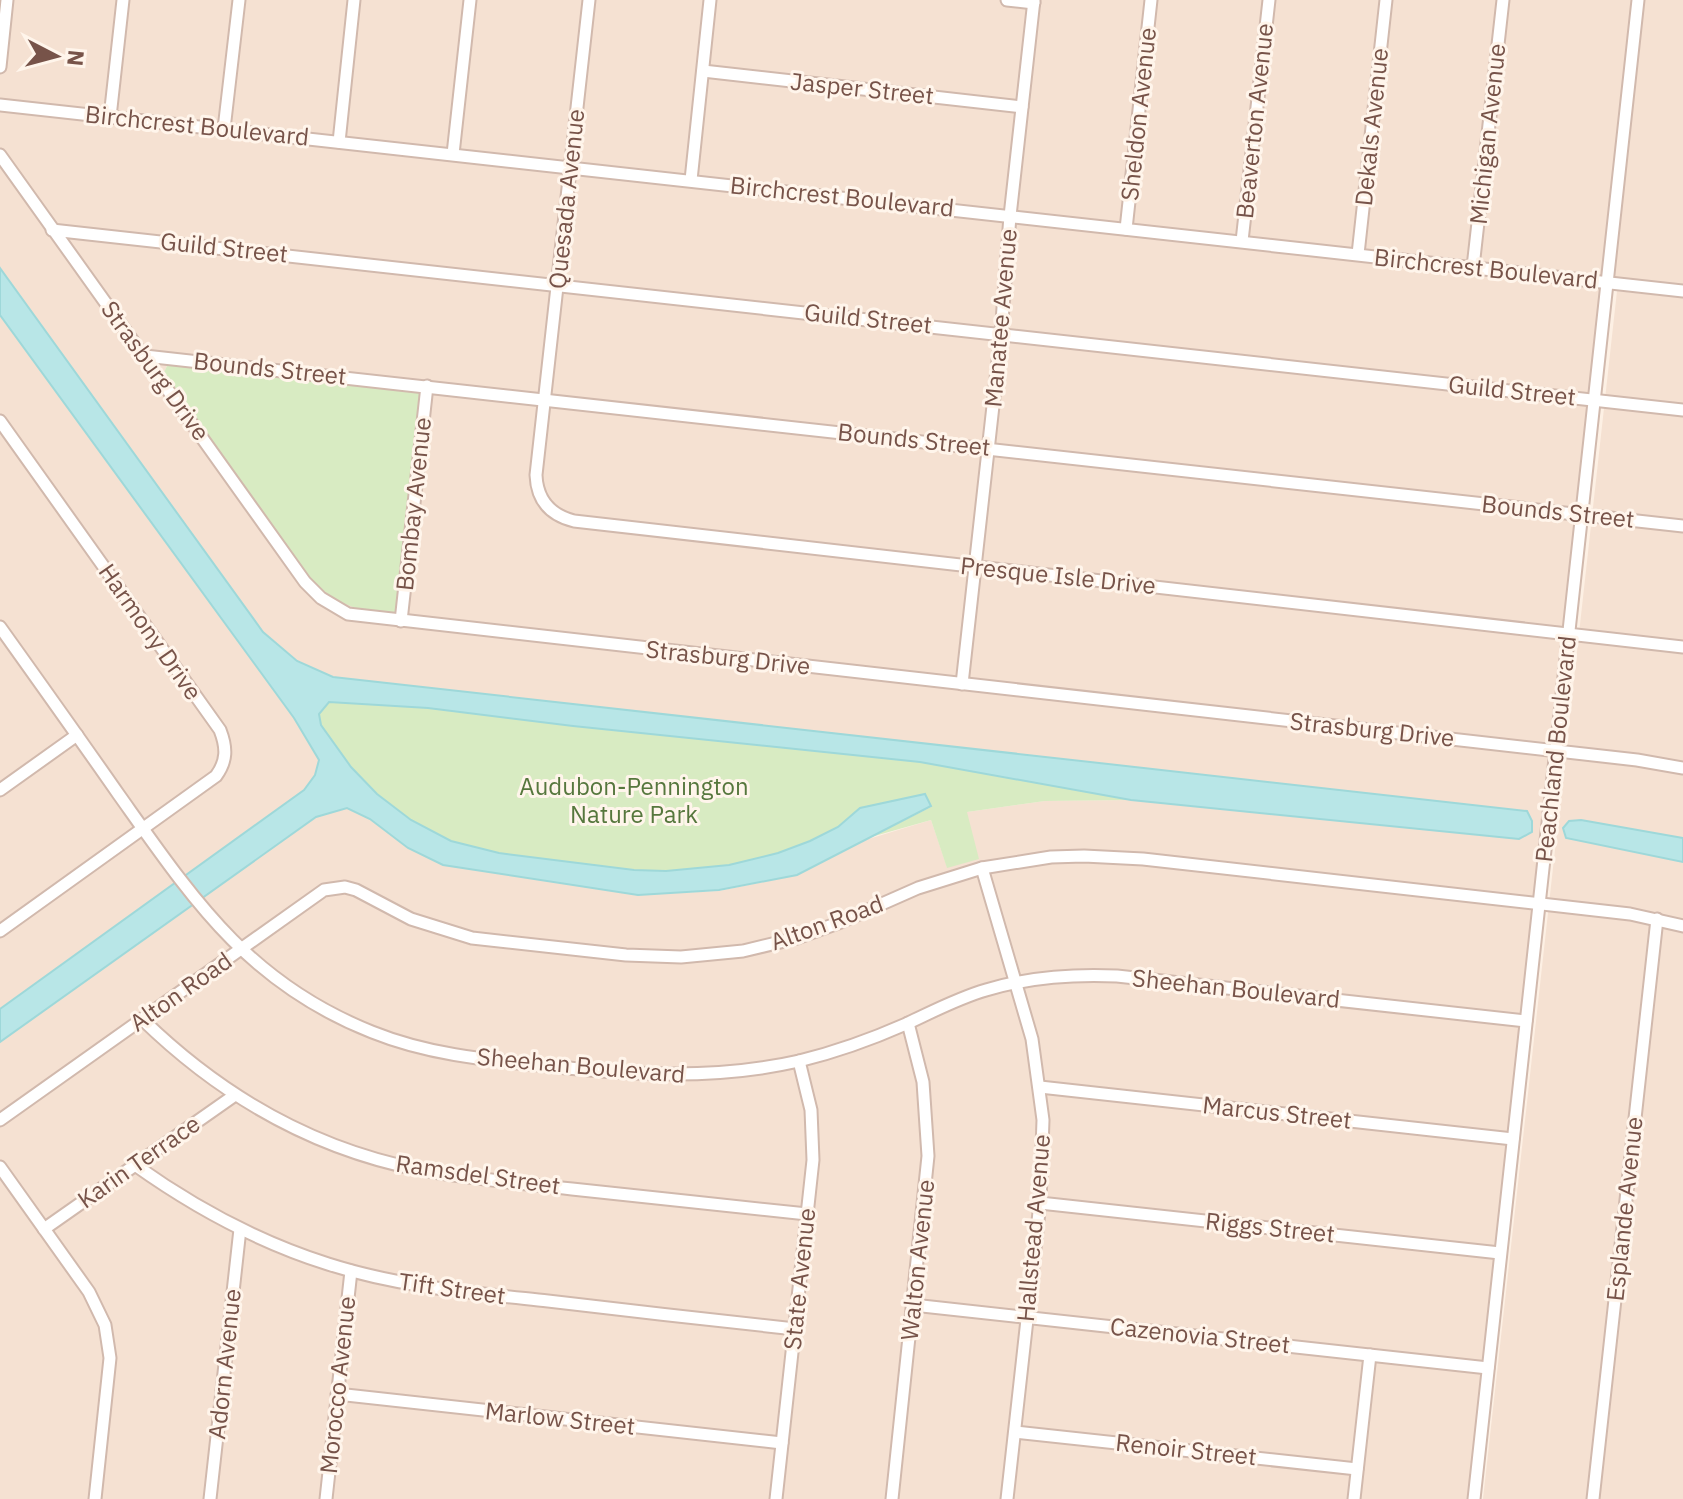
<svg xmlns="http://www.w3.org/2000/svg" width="1683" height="1499" viewBox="0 0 1683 1499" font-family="'IBM Plex Sans',sans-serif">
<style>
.residential{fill:#f5e1d2;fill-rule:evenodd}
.green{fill:#d8ebc2}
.water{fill:#b8e6e7;stroke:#9ed8d9;stroke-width:2}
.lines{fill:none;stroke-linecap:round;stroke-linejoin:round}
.minor-casing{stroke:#d1b9ad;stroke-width:15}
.minor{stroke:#fff;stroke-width:11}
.labels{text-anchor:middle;stroke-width:6;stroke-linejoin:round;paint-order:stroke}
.street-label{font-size:24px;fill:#775349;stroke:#fff5eb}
.park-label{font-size:24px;fill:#56773d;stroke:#fff5eb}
</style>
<rect width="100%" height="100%" fill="#fdf0e4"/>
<g class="residential">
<path d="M0 0H1634L1468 1499H0V1042L316 817 347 808 370 819 408 848 638 895 719 891 797 875 862 841 931 820 947 867 967 812 1045 801 1131 800 1519 839 333 677 297 661 263 632 0 268ZM167 366 330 598 311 580 164 372Z"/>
<polygon points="1643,0 1683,0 1683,286 1612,278"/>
<polygon points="1617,291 1683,298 1683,838 1581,820 1567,838 1683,862 1683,1499 1483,1499"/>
<polygon points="0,315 294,718 319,760 315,775 304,790 0,1009"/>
</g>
<g class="green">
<path d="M174 364 420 389 395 615C356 610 341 607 311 580L164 372 167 366Z"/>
<polygon points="328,702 428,708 920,762 1131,800 1045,801 967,812 979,859 947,868 931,820 871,837 931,807 925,794 860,808 838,827 810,841 778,853 729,865 666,871 634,870 499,853 451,841 411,820 377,794 351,767 321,725 319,714"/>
</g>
<g class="water">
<polygon points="0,268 263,632 297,661 333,677 1527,811 1532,821 1532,832 1519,839 1131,800 920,762 573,726 428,708 329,702 319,714 321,725 351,767 377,794 411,820 451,841 499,853 634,870 666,871 729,865 778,853 810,841 838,827 860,808 925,794 931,806 797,875 719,890 638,895 443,865 408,848 370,819 347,808 316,817 0,1042 0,1009 304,790 315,775 319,760 294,718 0,315"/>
<polygon points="1581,820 1683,838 1683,862 1566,838 1563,828 1569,821"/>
</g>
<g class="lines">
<g class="minor-casing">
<g id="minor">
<path d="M589 0 536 475C537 500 550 515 574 521L1683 647"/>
<polyline points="1007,0 1034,3"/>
<polyline points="0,67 7,0"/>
<polyline points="703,71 1022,107"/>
<polyline points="0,105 1683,291"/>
<polyline points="110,117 123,0"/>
<polyline points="224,129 239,0"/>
<polyline points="339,142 354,0"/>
<polyline points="453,154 470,0"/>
<polyline points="0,155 305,582 321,598 348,614 1637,760 1683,768"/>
<polyline points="691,180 710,0"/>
<polyline points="1126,229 1151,0"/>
<polyline points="52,230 1683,410"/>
<polyline points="1242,241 1269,0"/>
<polyline points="1358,254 1386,0"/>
<polyline points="1473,267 1503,0"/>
<polyline points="145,356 1683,526"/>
<path d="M0 421 220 730C227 748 227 761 216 776L0 931"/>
<polyline points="401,621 427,386"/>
<path d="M0 627C40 683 80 739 119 795 193 899 248 983 372 1032 429 1055 488 1060 548 1066 633 1075 715 1080 799 1061 836 1052 872 1039 906 1024 932 1012 958 998 986 990 1029 977 1072 974 1117 976L1526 1021"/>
<polyline points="962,684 1001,334 1010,216 1034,0"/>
<polyline points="0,790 77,735"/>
<polyline points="982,868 1032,1039 1043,1120 1040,1203 1007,1499"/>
<path d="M142 1019C220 1095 313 1149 421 1170 471 1179 521 1183 572 1189 650 1197 729 1206 807 1214"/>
<polyline points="1040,1087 1513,1139"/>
<polyline points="0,1120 324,890 345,887 356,890 411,919 472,938 626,955 681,957 743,951 797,938 841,922 918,888 982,868 1051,857 1084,856 1143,859 1630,914 1683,926"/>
<path d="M135 1165C194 1207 258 1242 328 1264 400 1287 474 1293 548 1301 630 1311 713 1320 795 1329"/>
<polyline points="0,1167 89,1292 105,1325 110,1358 95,1499"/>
<polyline points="1040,1203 1500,1253"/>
<polyline points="44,1229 235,1095"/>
<polyline points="913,1305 1488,1368"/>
<polyline points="337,1394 782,1443"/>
<polyline points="1015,1432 1357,1469"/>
<polyline points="210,1499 240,1229"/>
<polyline points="326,1499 351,1271"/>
<polyline points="776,1499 813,1160 811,1110 799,1061"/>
<polyline points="892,1499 928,1156 923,1082 908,1023"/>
<polyline points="1354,1499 1370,1355"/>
<polyline points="1474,1499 1638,0"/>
<polyline points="1593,1499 1657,919"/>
</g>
</g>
<use href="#minor" class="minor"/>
</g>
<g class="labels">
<g class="street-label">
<text transform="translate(862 89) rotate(6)" y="8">Jasper Street</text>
<text transform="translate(1139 114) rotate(-84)" y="8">Sheldon Avenue</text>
<text transform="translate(1255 121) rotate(-84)" y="8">Beaverton Avenue</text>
<text transform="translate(197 126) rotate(6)" y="8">Birchcrest Boulevard</text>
<text transform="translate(1372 127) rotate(-84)" y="8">Dekals Avenue</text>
<text transform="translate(1488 134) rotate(-84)" y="8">Michigan Avenue</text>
<text transform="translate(842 197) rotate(6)" y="8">Birchcrest Boulevard</text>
<text transform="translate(567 199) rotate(-84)" y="8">Quesada Avenue</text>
<text transform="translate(224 248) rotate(6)" y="8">Guild Street</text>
<text transform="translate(1486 269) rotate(6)" y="8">Birchcrest Boulevard</text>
<text transform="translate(1001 318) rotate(-85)" y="8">Manatee Avenue</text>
<text transform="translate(868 319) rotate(6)" y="8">Guild Street</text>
<text transform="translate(270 369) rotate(6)" y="8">Bounds Street</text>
<text transform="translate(155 371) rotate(54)" y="8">Strasburg Drive</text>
<text transform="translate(1512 391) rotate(6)" y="8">Guild Street</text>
<text transform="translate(914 440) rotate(6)" y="8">Bounds Street</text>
<text transform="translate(414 504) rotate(-84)" y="8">Bombay Avenue</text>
<text transform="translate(1558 512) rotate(6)" y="8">Bounds Street</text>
<text transform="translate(1058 576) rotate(6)" y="8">Presque Isle Drive</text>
<text transform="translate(150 632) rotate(55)" y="8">Harmony Drive</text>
<text transform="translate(728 658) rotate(6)" y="8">Strasburg Drive</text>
<text transform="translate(1372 730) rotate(6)" y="8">Strasburg Drive</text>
<text transform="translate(1556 749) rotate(-84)" y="8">Peachland Boulevard</text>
<text transform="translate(827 923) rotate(-20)" y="8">Alton Road</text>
<text transform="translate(1236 989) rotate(6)" y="8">Sheehan Boulevard</text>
<text transform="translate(181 992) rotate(-35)" y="8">Alton Road</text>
<text transform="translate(581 1066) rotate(5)" y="8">Sheehan Boulevard</text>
<text transform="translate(1277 1113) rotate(6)" y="8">Marcus Street</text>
<text transform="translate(139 1162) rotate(-35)" y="8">Karin Terrace</text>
<text transform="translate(478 1175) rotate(8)" y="8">Ramsdel Street</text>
<text transform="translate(1625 1209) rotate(-84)" y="8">Esplande Avenue</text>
<text transform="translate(1034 1228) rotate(-85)" y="8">Hallstead Avenue</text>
<text transform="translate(1270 1228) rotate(6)" y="8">Riggs Street</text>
<text transform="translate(918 1260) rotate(-84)" y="8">Walton Avenue</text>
<text transform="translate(800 1279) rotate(-84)" y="8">State Avenue</text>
<text transform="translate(452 1289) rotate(8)" y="8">Tift Street</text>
<text transform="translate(1200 1336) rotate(6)" y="8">Cazenovia Street</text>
<text transform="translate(225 1364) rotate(-84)" y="8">Adorn Avenue</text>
<text transform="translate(338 1385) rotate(-84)" y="8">Morocco Avenue</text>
<text transform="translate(560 1419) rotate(6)" y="8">Marlow Street</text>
<text transform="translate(1186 1450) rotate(6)" y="8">Renoir Street</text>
</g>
<g class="park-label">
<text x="634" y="795">Audubon-Pennington<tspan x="634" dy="28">Nature Park</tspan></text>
</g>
</g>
<g transform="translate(56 56) rotate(96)" stroke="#fff5eb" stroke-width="6" paint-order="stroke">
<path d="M0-6L14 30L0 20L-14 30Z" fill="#775349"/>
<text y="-12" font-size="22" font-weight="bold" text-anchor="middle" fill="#775349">N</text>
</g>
</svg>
